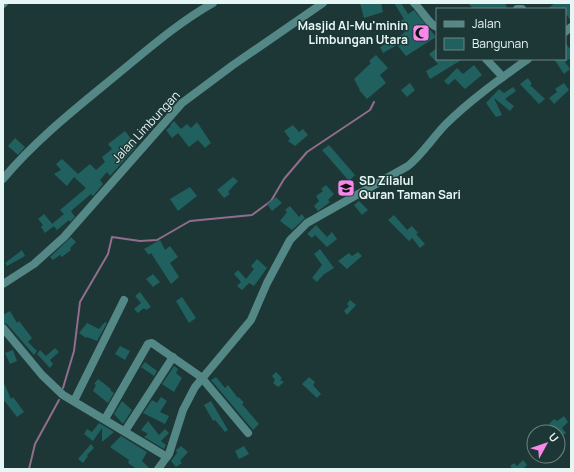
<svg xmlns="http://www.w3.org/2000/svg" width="574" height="472" viewBox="0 0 574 472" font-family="Manrope,sans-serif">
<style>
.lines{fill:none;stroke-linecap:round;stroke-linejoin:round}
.stream{stroke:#926d8c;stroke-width:2}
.building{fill:#20605e}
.minor{stroke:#548886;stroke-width:8}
.labels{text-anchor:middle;stroke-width:3;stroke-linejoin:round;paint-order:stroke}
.poi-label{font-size:12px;font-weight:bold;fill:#e6f6f5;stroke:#1c3736;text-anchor:end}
.street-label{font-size:12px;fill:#e6f6f5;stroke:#1c3736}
</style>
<rect width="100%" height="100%" fill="#1c3736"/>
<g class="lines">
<g class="stream">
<polyline points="63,388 74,351 80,302 108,254 112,237 140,241 157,240 190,221 252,215 271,201 284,179 307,152 370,110 374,102"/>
<polyline points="29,469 35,444 59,400"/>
</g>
</g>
<g class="building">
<polygon points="360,3 381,3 383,12 364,18"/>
<polygon points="394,3 401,3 408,14 414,10 436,37 406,56 397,45 383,53 380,47 387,43 388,45 405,32 400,21 404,19"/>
<polygon points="468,3 505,3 507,7 504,9 473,9"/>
<polygon points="555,3 571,3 571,21 565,13 565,9 547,9"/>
<polygon points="565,43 571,50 571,58 565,62 570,69 564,74 554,59 565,59"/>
<polygon points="437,48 437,59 463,59 430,79 426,71 438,64 429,54"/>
<polygon points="376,55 388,68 380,75 386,83 367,99 359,90 360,90 354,79 371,63 369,61"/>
<polygon points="474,65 482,75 465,89 455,79 448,85 444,81 457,68 463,74"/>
<polygon points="528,78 532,84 530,85 545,99 539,104 520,84"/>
<polygon points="410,83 415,90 407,97 401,90"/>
<polygon points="564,83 569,90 554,104 549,98 557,92 555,89"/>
<polygon points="513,87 516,91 505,99 514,106 510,111 494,98 502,115 496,117 486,103 499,89 504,93"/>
<polygon points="174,121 181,129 187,124 191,128 197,122 211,143 205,148 198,140 189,147 178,133 172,138 166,130 171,126 170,125"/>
<polygon points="293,125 299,132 303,129 308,135 295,146 288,141 290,139 284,131"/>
<polygon points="125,131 136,145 135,148 110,176 107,172 100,180 103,184 93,196 91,194 71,211 75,217 70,222 69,220 57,230 52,224 64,214 60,210 86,188 74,177 67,186 54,174 61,170 56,164 62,159 78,174 90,164 96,170 105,162 102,157 112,149 108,144"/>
<polygon points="15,138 25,147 18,155 8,146"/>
<polygon points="329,145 355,175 349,181 322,150"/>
<polygon points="233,177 238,181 228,192 230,194 224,198 217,190"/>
<polygon points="326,185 334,194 328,200 330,202 318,211 314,206 319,201 316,196 323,191 321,189"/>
<polygon points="190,187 197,196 178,211 170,199"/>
<polygon points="276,197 282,203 272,211 267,204"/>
<polygon points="359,201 368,210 362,215 354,205"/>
<polygon points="290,206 299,217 302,214 305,218 292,230 280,221 287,212 285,210"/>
<polygon points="44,214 54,226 45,233 41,227 43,225 38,219"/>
<polygon points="394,215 407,230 412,226 418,233 416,234 425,244 420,248 412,238 409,241 388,220"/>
<polygon points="316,225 327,237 332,232 337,239 327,247 315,235 312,238 307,234"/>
<polygon points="71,237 76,242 70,248 71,250 62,257 60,255 53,260 50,257"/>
<polygon points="160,240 165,250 170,246 178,257 170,263 179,277 171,284 151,253 149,255 144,249"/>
<polygon points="320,249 334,268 323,275 317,282 312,278 322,265 314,254"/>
<polygon points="22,250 25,256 7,266 5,263"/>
<polygon points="358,252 362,256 347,269 338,261 349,253 352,256"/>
<polygon points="257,259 267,268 254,286 249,283 242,290 237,286 241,282 234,274 238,270 246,279 254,269 251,266"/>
<polygon points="153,274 160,282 153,287 146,279"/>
<polygon points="140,292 151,307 146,310 144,308 138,313 134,309 141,303 135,296"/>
<polygon points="182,297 196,318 189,323 176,301"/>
<polygon points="350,300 356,305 347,315 344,311 349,306 347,304"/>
<polygon points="10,311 17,323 19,321 32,338 28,342 37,351 34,355 7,324 3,323 3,315"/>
<polygon points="105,322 107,323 97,341 87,337 86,338 79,333 87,323 99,329"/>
<polygon points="120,346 130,351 125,360 115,354"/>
<polygon points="55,348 59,352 50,360 53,364 50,368 37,354 40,350 46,356"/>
<polygon points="13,350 17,361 10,364 5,353"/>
<polygon points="145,362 157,371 154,376 141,367"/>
<polygon points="174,366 178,369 176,373 182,378 174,392 162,384"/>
<polygon points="276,372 282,378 280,380 284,382 278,387 273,383 275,380 272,376"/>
<polygon points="216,377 225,388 228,385 238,398 239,397 244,403 242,404 259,424 253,430 211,380"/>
<polygon points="309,377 315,382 313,385 321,394 317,398 302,384"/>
<polygon points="98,379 111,389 110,390 114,393 108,403 93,391 96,385 94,384"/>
<polygon points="3,381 11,399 13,397 24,412 17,417 3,399"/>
<polygon points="161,397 167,401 160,412 169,416 165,424 143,413 152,400 157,403"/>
<polygon points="122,401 132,410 123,424 114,414"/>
<polygon points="211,401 228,430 225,432 215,420 213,421 204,405"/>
<polygon points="564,416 568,422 562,428 566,433 558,439 558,432 549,424 554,419 557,421"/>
<polygon points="148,421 159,435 165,429 169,433 161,441 166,445 164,449 144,437 148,434 141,430"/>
<polygon points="99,423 114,432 102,442 102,428 93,441 84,434 87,429 92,432"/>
<polygon points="121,436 147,452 142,461 150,469 137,469 128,463 129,460 110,447"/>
<polygon points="91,444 94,448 87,455 88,456 83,463 78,459"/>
<polygon points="181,446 188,452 180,461 182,463 176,467 171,461 177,453 176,450"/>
<polygon points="244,446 249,454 239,459 235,451"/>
<polygon points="523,460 527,465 523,469 513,469 510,466 514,463 517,466"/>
</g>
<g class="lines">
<g class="minor">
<path d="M414 3C421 9 430 26 437 27"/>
<polyline points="3,4 4,3"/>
<polyline points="517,9 522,9"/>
<polyline points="565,32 571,27"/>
<polyline points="486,59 503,77"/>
<path d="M3 179C38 137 83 103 125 68 153 45 181 21 213 3"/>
<polyline points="3,284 34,264 64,237 182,103 233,65 323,3"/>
<polyline points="3,328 42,375 63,395 167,457"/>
<polyline points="74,401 124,300"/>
<polyline points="105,419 148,344 152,343 201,377 248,433"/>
<polyline points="125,431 173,357"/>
<path d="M158 469 169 454 183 410 195 387 251 320 267 283 290 240 307 223 408 166C423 154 433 137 446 124 470 100 500 79 528 59"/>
</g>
</g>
<defs>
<g id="mosque-square" transform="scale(0.9)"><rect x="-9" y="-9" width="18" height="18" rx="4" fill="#f888ea" stroke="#1c3736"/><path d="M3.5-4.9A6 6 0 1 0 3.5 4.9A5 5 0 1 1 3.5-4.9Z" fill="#111"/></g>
<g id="school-square" transform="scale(0.9)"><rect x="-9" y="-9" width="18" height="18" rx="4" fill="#f888ea" stroke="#1c3736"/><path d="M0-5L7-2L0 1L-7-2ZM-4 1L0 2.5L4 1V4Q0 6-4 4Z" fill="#111"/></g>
</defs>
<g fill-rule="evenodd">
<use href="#mosque-square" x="421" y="33"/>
<use href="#school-square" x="346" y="188"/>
</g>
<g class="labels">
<g class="poi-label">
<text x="408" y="30">Masjid Al-Mu'minin<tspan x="408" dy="14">Limbungan Utara</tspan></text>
<text x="359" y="185" text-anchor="start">SD Zilalul<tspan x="359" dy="14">Quran Taman Sari</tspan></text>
</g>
<g class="street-label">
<text transform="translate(146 127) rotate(-47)" y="4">Jalan Limbungan</text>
</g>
</g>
<rect width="574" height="472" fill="none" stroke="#e6f6f5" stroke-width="8"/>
<rect x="436" y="8" width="130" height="52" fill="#1c3736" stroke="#6d8382"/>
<rect x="444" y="21" width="20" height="6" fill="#548886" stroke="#6d8382"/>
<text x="472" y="28" font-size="12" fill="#e6f6f5">Jalan</text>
<rect x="444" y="38" width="20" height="12" fill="#20605e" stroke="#6d8382"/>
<text x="472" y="48" font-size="12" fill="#e6f6f5">Bangunan</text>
<g transform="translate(546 444) rotate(50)"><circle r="19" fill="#1c3736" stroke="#6d8382"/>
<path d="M0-3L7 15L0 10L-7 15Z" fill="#f888ea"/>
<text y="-6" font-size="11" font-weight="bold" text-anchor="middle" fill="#e6f6f5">U</text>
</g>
</svg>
